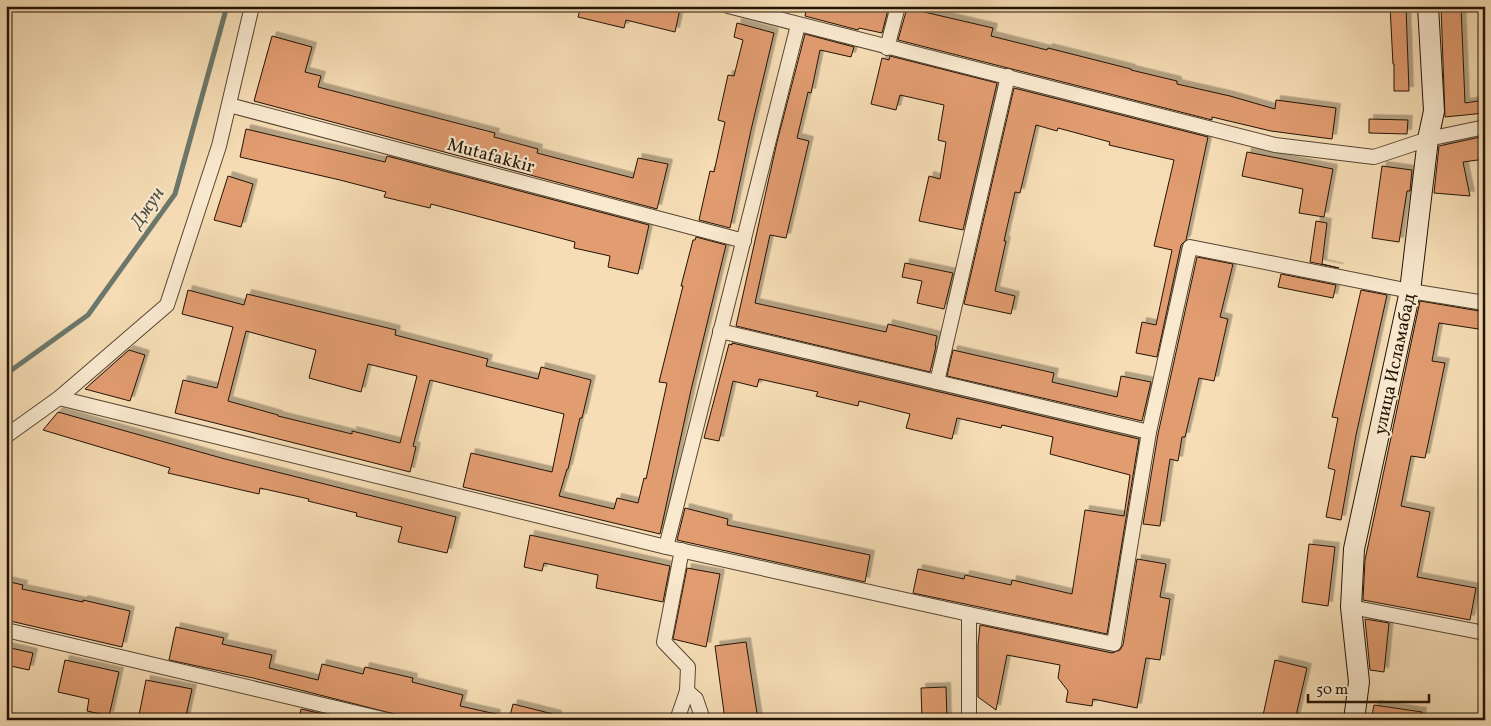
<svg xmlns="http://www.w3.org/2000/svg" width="1491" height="726" viewBox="0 0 1491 726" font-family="Vollkorn,serif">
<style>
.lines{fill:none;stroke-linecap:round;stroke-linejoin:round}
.stream{stroke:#6c786c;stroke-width:5}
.building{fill:#e19c70;stroke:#221305;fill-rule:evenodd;filter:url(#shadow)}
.street-casing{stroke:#574631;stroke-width:16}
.secondary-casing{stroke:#221305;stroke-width:22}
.street{stroke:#f9e9cf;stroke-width:14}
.secondary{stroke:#f9e9cf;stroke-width:20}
.labels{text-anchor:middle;stroke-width:4.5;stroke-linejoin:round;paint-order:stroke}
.street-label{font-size:18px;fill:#221305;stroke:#f9e9cf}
.water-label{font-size:19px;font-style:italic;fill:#4d4e41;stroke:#f9e9cf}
</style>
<defs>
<filter id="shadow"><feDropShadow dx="4.5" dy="-4.5" stdDeviation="0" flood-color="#0004"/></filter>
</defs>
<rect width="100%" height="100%" fill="#f6ddb5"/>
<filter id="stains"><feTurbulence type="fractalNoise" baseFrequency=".004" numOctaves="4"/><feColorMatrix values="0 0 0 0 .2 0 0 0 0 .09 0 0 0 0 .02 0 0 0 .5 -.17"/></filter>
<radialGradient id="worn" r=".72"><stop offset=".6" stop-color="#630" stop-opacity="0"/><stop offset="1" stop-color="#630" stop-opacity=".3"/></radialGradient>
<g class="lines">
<polyline class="stream" points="6,374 88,315 175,194 227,6"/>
</g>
<g class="building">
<polygon points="581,6 669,6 680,9 675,32 626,20 624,28 578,17"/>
<polygon points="807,6 889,6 882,33 859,28 858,30 805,16"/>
<polygon points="1390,6 1406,6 1409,91 1394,91 1394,64 1393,64"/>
<polygon points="1441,6 1461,6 1465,103 1485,100 1485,113 1445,117"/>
<polygon points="907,8 993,28 991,36 1047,50 1048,48 1131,69 1131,70 1177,81 1177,84 1230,96 1275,109 1276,100 1336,108 1332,139 1271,131 1212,117 1212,120 898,40"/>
<polygon points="737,23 774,33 751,130 730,228 699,220 710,171 714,172 725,122 718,120 728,75 734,76 743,40 734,37"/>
<polygon points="805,34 854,47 851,57 820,50 811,93 808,92 797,138 809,141 786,238 770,235 755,303 886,332 888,324 937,336 935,346 936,346 930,372 736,326 777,142"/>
<polygon points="272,36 312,47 305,72 321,76 318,87 495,133 494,137 538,149 537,153 633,178 638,158 668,164 657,209 254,101"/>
<polygon points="890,56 997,83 963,230 919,221 929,176 940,179 946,142 938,140 944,105 900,95 896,110 871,104 882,58 889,60"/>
<polygon points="1014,88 1208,137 1186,240 1181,245 1157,357 1136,353 1142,322 1156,325 1172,250 1154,246 1174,160 1109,145 1110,142 1058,128 1057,131 1036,125 1020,193 1015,192 1004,241 1006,241 995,291 1015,296 1011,314 964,304"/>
<polygon points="1369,119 1408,120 1407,134 1369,133"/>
<polygon points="246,129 385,162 387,156 649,225 638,274 608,267 610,256 574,248 575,242 431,204 430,208 384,197 386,192 340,180 240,157"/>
<polygon points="1485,136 1485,159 1463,162 1470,196 1434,193 1439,146"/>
<polygon points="1247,152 1333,169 1324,217 1299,213 1303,189 1242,176"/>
<polygon points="1382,166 1412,170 1410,191 1407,191 1399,242 1372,238"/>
<polygon points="228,176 253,184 241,227 214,220"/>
<polygon points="1316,221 1327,223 1322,264 1339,268 1310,262"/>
<path d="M696 237 726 245 691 390 660 534 463 487 471 453 552 472 564 414 485 394 430 380 413 446 416 447 410 472 175 413 183 380 217 388 233 327 182 314 188 290 244 305 247 294 396 330 395 335 488 359 486 366 538 379 541 367 591 380 582 418H580L568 469H567L559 496 614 509 617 498 638 503 644 478 646 479 667 383 659 382 683 286H681L693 240H695ZM246 331 316 350 309 378 361 392 368 364 417 376 400 443 352 431V434L278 416V415L228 401Z"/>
<polygon points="1197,257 1233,264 1220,317 1228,319 1214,381 1199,378 1185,437 1182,437 1178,461 1170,459 1160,526 1143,524 1158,434"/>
<polygon points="905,263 953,273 944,309 917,303 922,281 902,277"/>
<polygon points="1281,274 1336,285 1333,298 1278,287"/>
<polygon points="1361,290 1387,295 1356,435 1341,520 1326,517 1335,470 1328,468 1338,418 1332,417"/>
<polygon points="1420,301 1485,312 1485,330 1439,323 1432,361 1445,363 1434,416 1425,458 1411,456 1401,506 1430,512 1417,577 1476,588 1470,620 1363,600 1365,560"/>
<polygon points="732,343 1139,439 1107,634 913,593 918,569 964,579 965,575 1011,585 1012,580 1072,594 1085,510 1124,516 1130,475 1050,454 1053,437 1002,425 1001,428 957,418 952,439 906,428 910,414 859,401 858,406 816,396 818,392 759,379 757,387 733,381 719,441 704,438 729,344 732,345"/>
<polygon points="129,350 145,355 130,401 85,389"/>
<polygon points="953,350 1054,373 1052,382 1117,397 1121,376 1151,382 1142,421 947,376"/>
<polygon points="58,412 225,459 456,517 447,553 398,542 402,527 356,516 357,513 308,501 309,499 260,488 259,494 168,473 170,468 43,430"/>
<polygon points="685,508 728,519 727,525 870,555 865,582 677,540"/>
<polygon points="530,535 670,566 663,602 596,588 598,575 544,563 542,571 524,567"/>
<polygon points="1309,544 1335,547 1328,606 1302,602"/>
<polygon points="1137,559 1166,564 1160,597 1170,599 1160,660 1146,658 1137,708 1093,699 1092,706 1066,702 1068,691 1058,678 1060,665 1007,655 996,710 978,697 978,645 980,625 1112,653 1120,650 1123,645"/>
<polygon points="687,568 720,574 706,647 673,639"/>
<polygon points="6,581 23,585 22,589 83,602 83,600 130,611 122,647 6,620"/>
<polygon points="1365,619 1389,623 1384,672 1370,670"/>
<polygon points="176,627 224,638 222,644 272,655 269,668 318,680 322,664 363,674 365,667 413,678 412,682 463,695 460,706 496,714 495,720 418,720 253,678 169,660"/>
<polygon points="746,642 758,720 725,720 715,646"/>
<polygon points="6,647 33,653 29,670 6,665"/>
<polygon points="65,660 119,672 109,716 87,711 89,699 58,692"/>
<polygon points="1275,660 1307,668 1295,720 1262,720"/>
<polygon points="146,680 192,689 185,720 138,720"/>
<polygon points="946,687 947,720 922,720 921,688"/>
<polygon points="513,704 557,715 557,720 509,720"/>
<polygon points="1374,705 1422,712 1421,720 1371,720"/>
<polygon points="301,709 348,720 299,720"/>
</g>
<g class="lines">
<g class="street-casing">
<g id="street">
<polyline points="728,6 1275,145 1374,157 1428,139 1485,127"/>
<polyline points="887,48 898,6"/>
<polyline points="229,105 744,241"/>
<polyline points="720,331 1149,432"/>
<polyline points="937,382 1008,76"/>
<polyline points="59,398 666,547 969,614 1114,644 1149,432 1190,247 1410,291 1485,303"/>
<polyline points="6,436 59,398 167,305 219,146 252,6"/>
<polyline points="666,547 798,25"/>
<polyline points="1351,607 1485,633"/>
<polyline points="6,630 387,720"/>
<polyline points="687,691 696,699 703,720"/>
<polyline points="677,720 687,691 688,667 664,642 682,550"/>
<polyline points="969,720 969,614"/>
</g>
</g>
<g class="secondary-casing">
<polyline id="secondary" points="1354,720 1359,682 1351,607 1354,549 1410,291 1428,139 1434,111 1428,6"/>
</g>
<use href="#street" class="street"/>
<use href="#secondary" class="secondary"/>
</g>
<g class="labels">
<g class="street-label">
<text transform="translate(491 155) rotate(15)" y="6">Mutafakkir</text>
<text transform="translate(1394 364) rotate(-78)" y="6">улица Исламабад</text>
</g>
<g class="water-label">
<text transform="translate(146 207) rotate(-56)" y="7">Джун</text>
</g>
</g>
<rect width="1491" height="726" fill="none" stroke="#f6ddb5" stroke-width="25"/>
<rect x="8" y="8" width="1476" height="711" fill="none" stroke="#221305" stroke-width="2.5"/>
<rect x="12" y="12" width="1466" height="701" fill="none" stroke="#221305"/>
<path d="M1308 694v8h121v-8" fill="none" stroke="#221305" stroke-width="2.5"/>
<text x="1316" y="694" font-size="15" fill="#221305" stroke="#f9e9cf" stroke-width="4" paint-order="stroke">50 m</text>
<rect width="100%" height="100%" filter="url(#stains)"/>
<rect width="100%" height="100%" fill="url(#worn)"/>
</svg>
